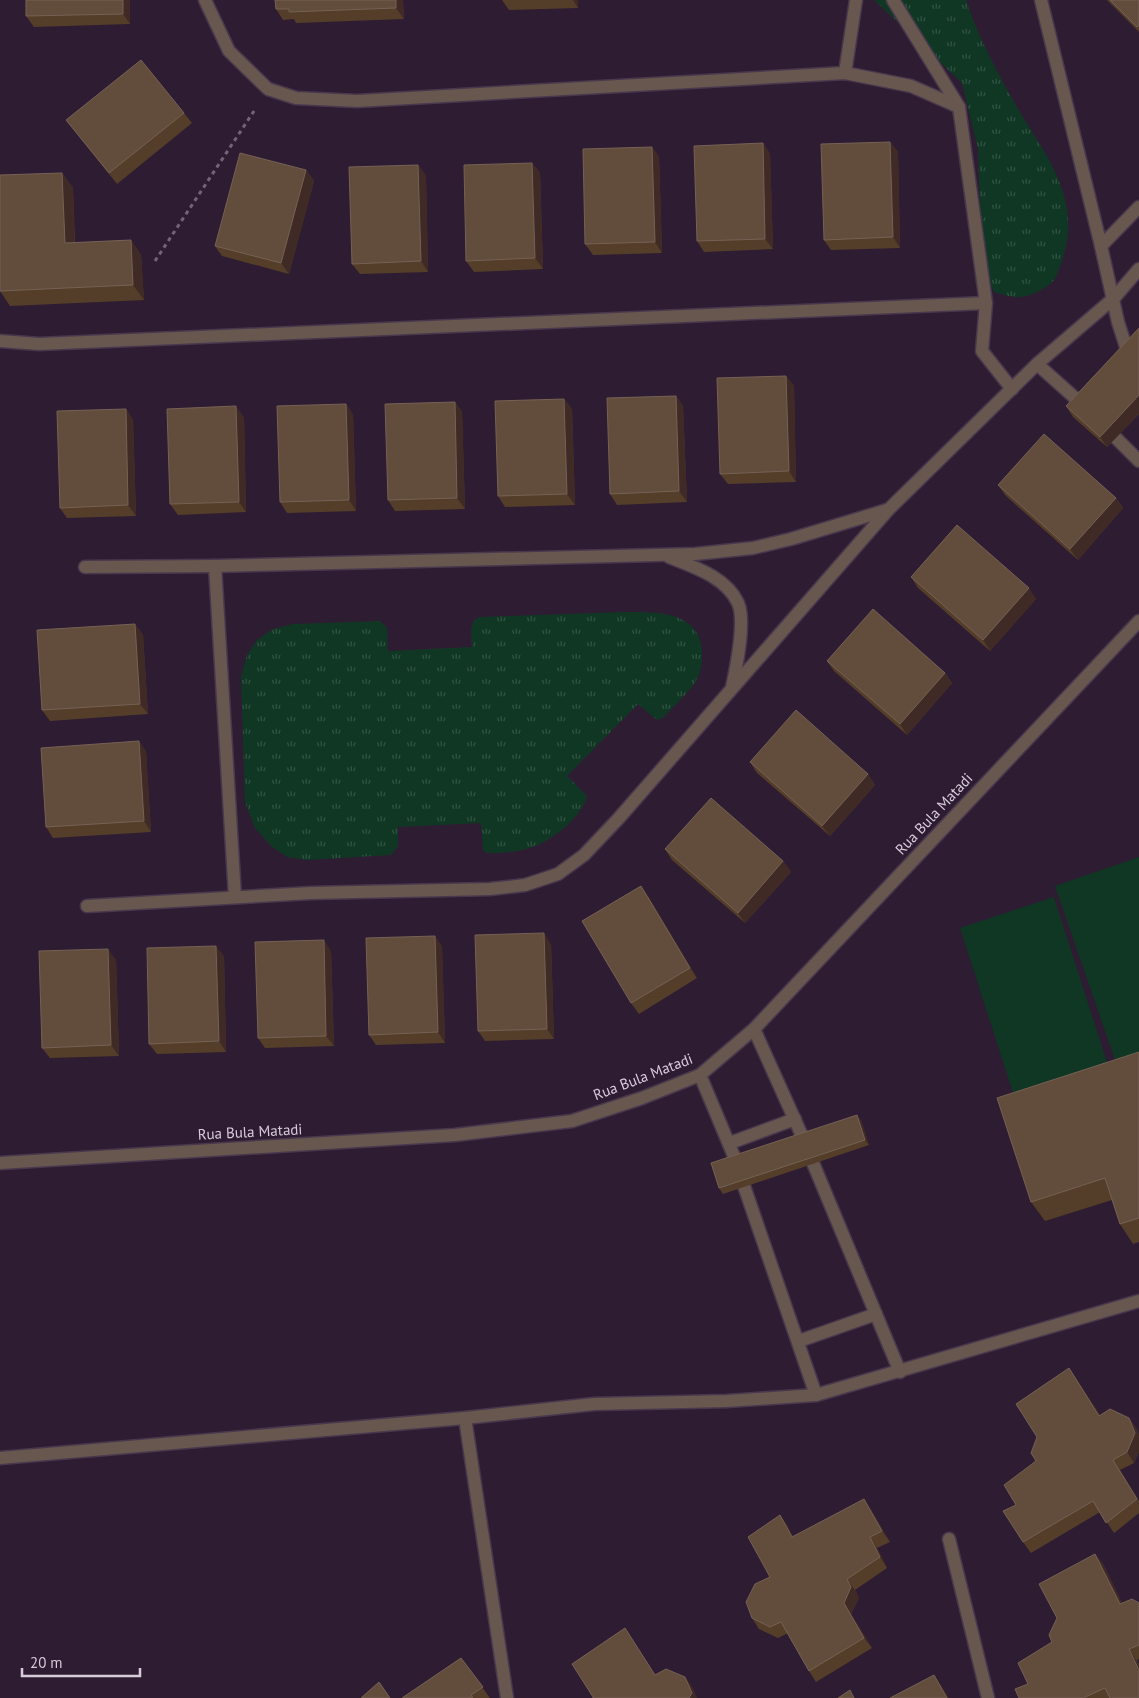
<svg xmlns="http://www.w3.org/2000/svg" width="1139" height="1698" viewBox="0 0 1139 1698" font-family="'PT Sans',sans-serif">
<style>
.grass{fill:url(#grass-tufts)}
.park{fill:#103724}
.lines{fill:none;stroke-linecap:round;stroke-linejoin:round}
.minor-casing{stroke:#49384d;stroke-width:15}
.path{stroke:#746477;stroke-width:3;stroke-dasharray:4 4;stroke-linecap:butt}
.minor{stroke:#67574e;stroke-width:12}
.wall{fill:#543e29}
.shaded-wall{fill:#3f2a25}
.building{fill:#624d3c;stroke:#756155}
.labels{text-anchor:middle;stroke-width:4;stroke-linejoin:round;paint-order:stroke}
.street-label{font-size:15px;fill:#d8ccdb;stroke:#2e1c32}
</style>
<defs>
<pattern id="grass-tufts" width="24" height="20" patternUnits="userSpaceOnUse" patternTransform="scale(1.25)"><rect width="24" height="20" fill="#103724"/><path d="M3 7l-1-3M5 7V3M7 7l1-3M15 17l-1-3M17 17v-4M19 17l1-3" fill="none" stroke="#325343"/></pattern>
</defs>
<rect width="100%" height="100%" fill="#2e1c32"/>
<g class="grass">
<path d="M874 0H966C976 31 993 64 1009 93 1039 149 1085 193 1062 261 1059 268 1057 279 1050 284 1029 299 1018 300 994 292L982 266 978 149 962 83Z"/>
<path d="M624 612C655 612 699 610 702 651 703 663 700 675 694 684 685 696 673 707 663 718L657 720 638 704 567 776 587 796C583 815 557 836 540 844 525 852 502 853 486 853L483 850 481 823 398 827V846L391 855 307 860 287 857 271 846 255 828 245 802 241 676 247 655 257 640 273 629 293 624 380 621 387 628 388 651 472 647C472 636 467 622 480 617Z"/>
</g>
<g class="park">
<polygon points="1139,857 1139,1071 1121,1077 1055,886"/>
<polygon points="1054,897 1111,1075 1017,1105 960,928"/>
</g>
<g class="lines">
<g class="minor-casing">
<g id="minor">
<polyline points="205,0 229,51 268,89 296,98 357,101 845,73 911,86 959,107"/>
<polyline points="893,0 959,107 986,303 982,351 1012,389"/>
<polyline points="1041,0 1101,246"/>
<polyline points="845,73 856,0"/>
<polyline points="0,341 39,344 986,303"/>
<polyline points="1133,355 1126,347 1118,322 1101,246 1139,207"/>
<polyline points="1037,364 1084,406"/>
<polyline points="1115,437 1139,461"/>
<path d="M669 557C694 567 726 577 738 603 746 620 736 669 732 687"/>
<polyline points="215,566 235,897"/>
<polyline points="85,567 215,566 695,554 753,548 791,539 887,510"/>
<polyline points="87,906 311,893 490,889 525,885 558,874 584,855 619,818 888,510 1037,364 1114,298 1139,269"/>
<polyline points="754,1029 803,1138"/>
<polyline points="700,1075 736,1161"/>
<polyline points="730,1143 795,1119"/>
<polyline points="0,1163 455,1135 572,1121 642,1098 700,1075 754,1029 1139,621"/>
<polyline points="813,1163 900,1372"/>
<polyline points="744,1186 816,1395"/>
<polyline points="799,1341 876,1314"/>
<polyline points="465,1418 507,1698"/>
<polyline points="0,1458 465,1418 594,1404 727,1401 816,1395 1139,1301"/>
<polyline points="949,1539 988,1698"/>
</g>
</g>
<polyline class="path" points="155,261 254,111"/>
<use href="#minor" class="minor"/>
</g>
<g class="wall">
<polygon points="26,0 130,0 130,24 34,27 26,16"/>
<polygon points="275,0 403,0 404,19 296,23 294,19 283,20 276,9"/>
<polygon points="502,0 578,0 578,8 509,10"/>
<polygon points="1107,0 1139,0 1139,32"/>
<polygon points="184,113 192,123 117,184 74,130 66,120"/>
<polygon points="890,142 898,152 900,248 831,250 824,240"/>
<polygon points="763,143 770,154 773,249 704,252 697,241"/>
<polygon points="652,147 659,157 662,253 593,255 585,244"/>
<polygon points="532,163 540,173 543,269 474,272 466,261"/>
<polygon points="418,165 426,176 428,272 360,274 352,264"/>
<polygon points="306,170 314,181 289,274 222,256 215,246"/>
<polygon points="62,173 73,188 75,243 131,240 141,255 144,300 10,306 0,291 0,175"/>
<polygon points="1139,328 1139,414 1107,447 1073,417 1066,406"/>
<polygon points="786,376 794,386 796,482 728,484 720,474"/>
<polygon points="676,396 683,406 687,502 617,505 610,494"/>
<polygon points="564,399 572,409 575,505 505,507 498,496"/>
<polygon points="455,402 462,412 465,509 395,511 388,500"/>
<polygon points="346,404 353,415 356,511 287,513 280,502"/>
<polygon points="126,409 133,420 136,516 67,518 60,508"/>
<polygon points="244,417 246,512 178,515 170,504"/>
<polygon points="998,485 1116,498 1123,508 1078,560 1006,496"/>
<polygon points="911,577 1036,599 990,651 918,588"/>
<polygon points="135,624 143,635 148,714 50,721 42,710"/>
<polygon points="827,661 945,673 952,683 907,735 834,671"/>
<polygon points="139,741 146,752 151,832 53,838 46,827"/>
<polygon points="750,762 868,774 875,785 830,836 757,773"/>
<polygon points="665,849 783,861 791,872 745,923 672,860"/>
<polygon points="648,896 697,978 639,1014 631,1003"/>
<polygon points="435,936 442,947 445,1043 376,1045 369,1035"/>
<polygon points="551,944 554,1039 485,1041 478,1031"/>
<polygon points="331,951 334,1046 265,1048 258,1038"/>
<polygon points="224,956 226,1052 157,1054 149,1044"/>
<polygon points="116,960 119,1056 50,1058 42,1048"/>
<polygon points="1139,1052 1139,1242 1133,1244 1120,1224 1112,1200 1045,1221 1031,1202"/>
<polygon points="861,1120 869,1145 723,1194 719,1188"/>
<polygon points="1069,1368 1100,1415 1129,1418 1136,1428 1139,1435 1139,1452 1134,1463 1120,1470 1139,1501 1139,1513 1114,1533 1100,1512 1031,1553 1023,1542 1016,1505 1036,1461"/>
<polygon points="871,1510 890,1542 877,1548 887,1568 855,1590 859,1598 851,1614 872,1648 816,1682 809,1671 788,1633 778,1638 759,1629 752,1618 770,1577 780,1515 787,1525 793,1537"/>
<polygon points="1095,1554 1103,1564 1122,1603 1139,1603 1139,1659 1137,1660 1139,1665 1139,1698 1019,1698 1052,1642"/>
<polygon points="461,1658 490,1698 402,1698"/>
</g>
<g class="shaded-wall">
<polygon points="123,0 130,0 130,24 123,14"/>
<polygon points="396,0 403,0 404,19 396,8"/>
<polygon points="573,0 578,0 578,8"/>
<polygon points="890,142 898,152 900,248 893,237"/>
<polygon points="763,143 770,154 773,249 765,239"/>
<polygon points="652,147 659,157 662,253 655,242"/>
<polygon points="532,163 540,173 543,269 535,258"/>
<polygon points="418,165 426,176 428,272 421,261"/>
<polygon points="306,170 314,181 289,274 281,263"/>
<polygon points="62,173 73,188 75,258 65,243"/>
<polygon points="131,240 141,255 144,300 133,285"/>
<polygon points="786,376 794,386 796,482 789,471"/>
<polygon points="1139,395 1139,414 1107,447 1100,437"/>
<polygon points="676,396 683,406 687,502 679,491"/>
<polygon points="564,399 572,409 575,505 567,494"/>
<polygon points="455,402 462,412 465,509 457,498"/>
<polygon points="346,404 353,415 356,511 349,500"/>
<polygon points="236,406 244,417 246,512 239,502"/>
<polygon points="126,409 133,420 136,516 128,505"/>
<polygon points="1116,498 1123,508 1078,560 1070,549"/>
<polygon points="1029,588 1036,599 990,651 983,640"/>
<polygon points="135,624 143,635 148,714 140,704"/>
<polygon points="945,673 952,683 907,735 900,724"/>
<polygon points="139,741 146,752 151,832 144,821"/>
<polygon points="868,774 875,785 830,836 822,826"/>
<polygon points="783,861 791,872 745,923 738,913"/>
<polygon points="641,886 648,896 697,978 690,968"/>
<polygon points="544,933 551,944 554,1039 547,1029"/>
<polygon points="435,936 442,947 445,1043 438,1032"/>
<polygon points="324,940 331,951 334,1046 326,1036"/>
<polygon points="216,946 224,956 226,1052 219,1041"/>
<polygon points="108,949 116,960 119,1056 111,1045"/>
<polygon points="857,1115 861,1120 869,1145 865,1140"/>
<polygon points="1069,1368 1076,1378 1107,1426 1099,1416"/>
<polygon points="1129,1418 1136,1428 1139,1435 1139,1452 1134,1463 1127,1452"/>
<polygon points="1113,1460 1120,1470 1139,1502 1137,1499"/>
<polygon points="864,1499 871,1510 890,1542 882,1531"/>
<polygon points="780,1515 787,1525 799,1548 792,1537"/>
<polygon points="870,1537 877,1548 887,1568 880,1557"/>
<polygon points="1095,1554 1103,1564 1128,1615 1120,1604"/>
<polygon points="847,1579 855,1590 859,1598 851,1614 872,1648 864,1638 844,1603"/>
<polygon points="1129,1649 1139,1665 1139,1670"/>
<polygon points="934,1675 941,1685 949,1698 947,1698"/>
<polygon points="685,1677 693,1688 697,1698 689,1698"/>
</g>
<g class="building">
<polygon points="26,0 123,0 123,14 26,16"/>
<polygon points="275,0 396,0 396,8 289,12 289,9 276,9"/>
<polygon points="1110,0 1139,0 1139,25 1137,27"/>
<polygon points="141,60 184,113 109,173 66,120"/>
<polygon points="890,142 893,237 824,240 821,144"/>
<polygon points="763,143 765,239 697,241 694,146"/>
<polygon points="652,147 655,242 585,244 583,149"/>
<polygon points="240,153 306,170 281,263 215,246"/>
<polygon points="532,163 535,258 466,261 464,165"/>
<polygon points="418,165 421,261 352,264 349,167"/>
<polygon points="62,173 65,243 131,240 133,285 0,291 0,175"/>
<polygon points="1139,328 1139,395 1100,437 1066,406"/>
<polygon points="786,376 789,471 720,474 717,378"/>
<polygon points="676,396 679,491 610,494 607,398"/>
<polygon points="564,399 567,494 498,496 495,401"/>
<polygon points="455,402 457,498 388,500 385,404"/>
<polygon points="346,404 349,500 280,502 277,406"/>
<polygon points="236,406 239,502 170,504 167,409"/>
<polygon points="126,409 128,505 60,508 57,411"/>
<polygon points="1044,434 1116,498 1070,549 998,485"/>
<polygon points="957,525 1029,588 983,640 911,577"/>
<polygon points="873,609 945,673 900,724 827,661"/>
<polygon points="135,624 140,704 42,710 37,630"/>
<polygon points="796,710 868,774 822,826 750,762"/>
<polygon points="139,741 144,821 46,827 41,748"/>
<polygon points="711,798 783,861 738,913 665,849"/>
<polygon points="641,886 690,968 631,1003 582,921"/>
<polygon points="544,933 547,1029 478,1031 475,935"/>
<polygon points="435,936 438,1032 369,1035 366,938"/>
<polygon points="324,940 326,1036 258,1038 255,942"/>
<polygon points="216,946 219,1041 149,1044 147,948"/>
<polygon points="108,949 111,1045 42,1048 39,951"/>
<polygon points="1139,1052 1139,1218 1120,1224 1105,1178 1031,1202 997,1098"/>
<polygon points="857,1115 865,1140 719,1188 711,1163"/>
<polygon points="1069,1368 1099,1416 1110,1409 1129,1418 1135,1433 1127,1452 1113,1460 1137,1499 1106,1523 1093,1501 1023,1542 1003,1511 1016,1505 1004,1485 1036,1461 1031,1453 1037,1437 1016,1404"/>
<polygon points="864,1499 882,1531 870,1537 880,1557 847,1579 851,1587 844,1603 864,1638 809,1671 781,1622 770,1627 752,1618 746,1602 755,1584 770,1577 748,1537 780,1515 792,1537"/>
<polygon points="1095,1554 1120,1604 1132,1599 1139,1603 1139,1645 1129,1649 1139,1670 1139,1697 1137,1698 1110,1698 1105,1688 1083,1698 1019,1698 1015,1689 1028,1684 1018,1663 1052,1642 1049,1635 1057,1618 1039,1584"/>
<polygon points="625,1628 655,1675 666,1669 685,1677 692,1693 689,1698 593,1698 593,1697 572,1664"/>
<polygon points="461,1658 483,1687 471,1695 473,1698 402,1698"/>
<polygon points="934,1675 947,1698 890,1698"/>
<polygon points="379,1682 390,1698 361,1698"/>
<polygon points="850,1690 854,1698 838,1698"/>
</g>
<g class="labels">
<g class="street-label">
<text transform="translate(934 814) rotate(-47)" y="5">Rua Bula Matadi</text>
<text transform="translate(643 1077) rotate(-21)" y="5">Rua Bula Matadi</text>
<text transform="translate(250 1132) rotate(-3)" y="5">Rua Bula Matadi</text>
</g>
</g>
<path d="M22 1668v8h118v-8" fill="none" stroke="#d8ccdb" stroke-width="2.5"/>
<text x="30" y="1668" font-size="15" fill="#d8ccdb" stroke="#2e1c32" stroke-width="4" paint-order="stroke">20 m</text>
</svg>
